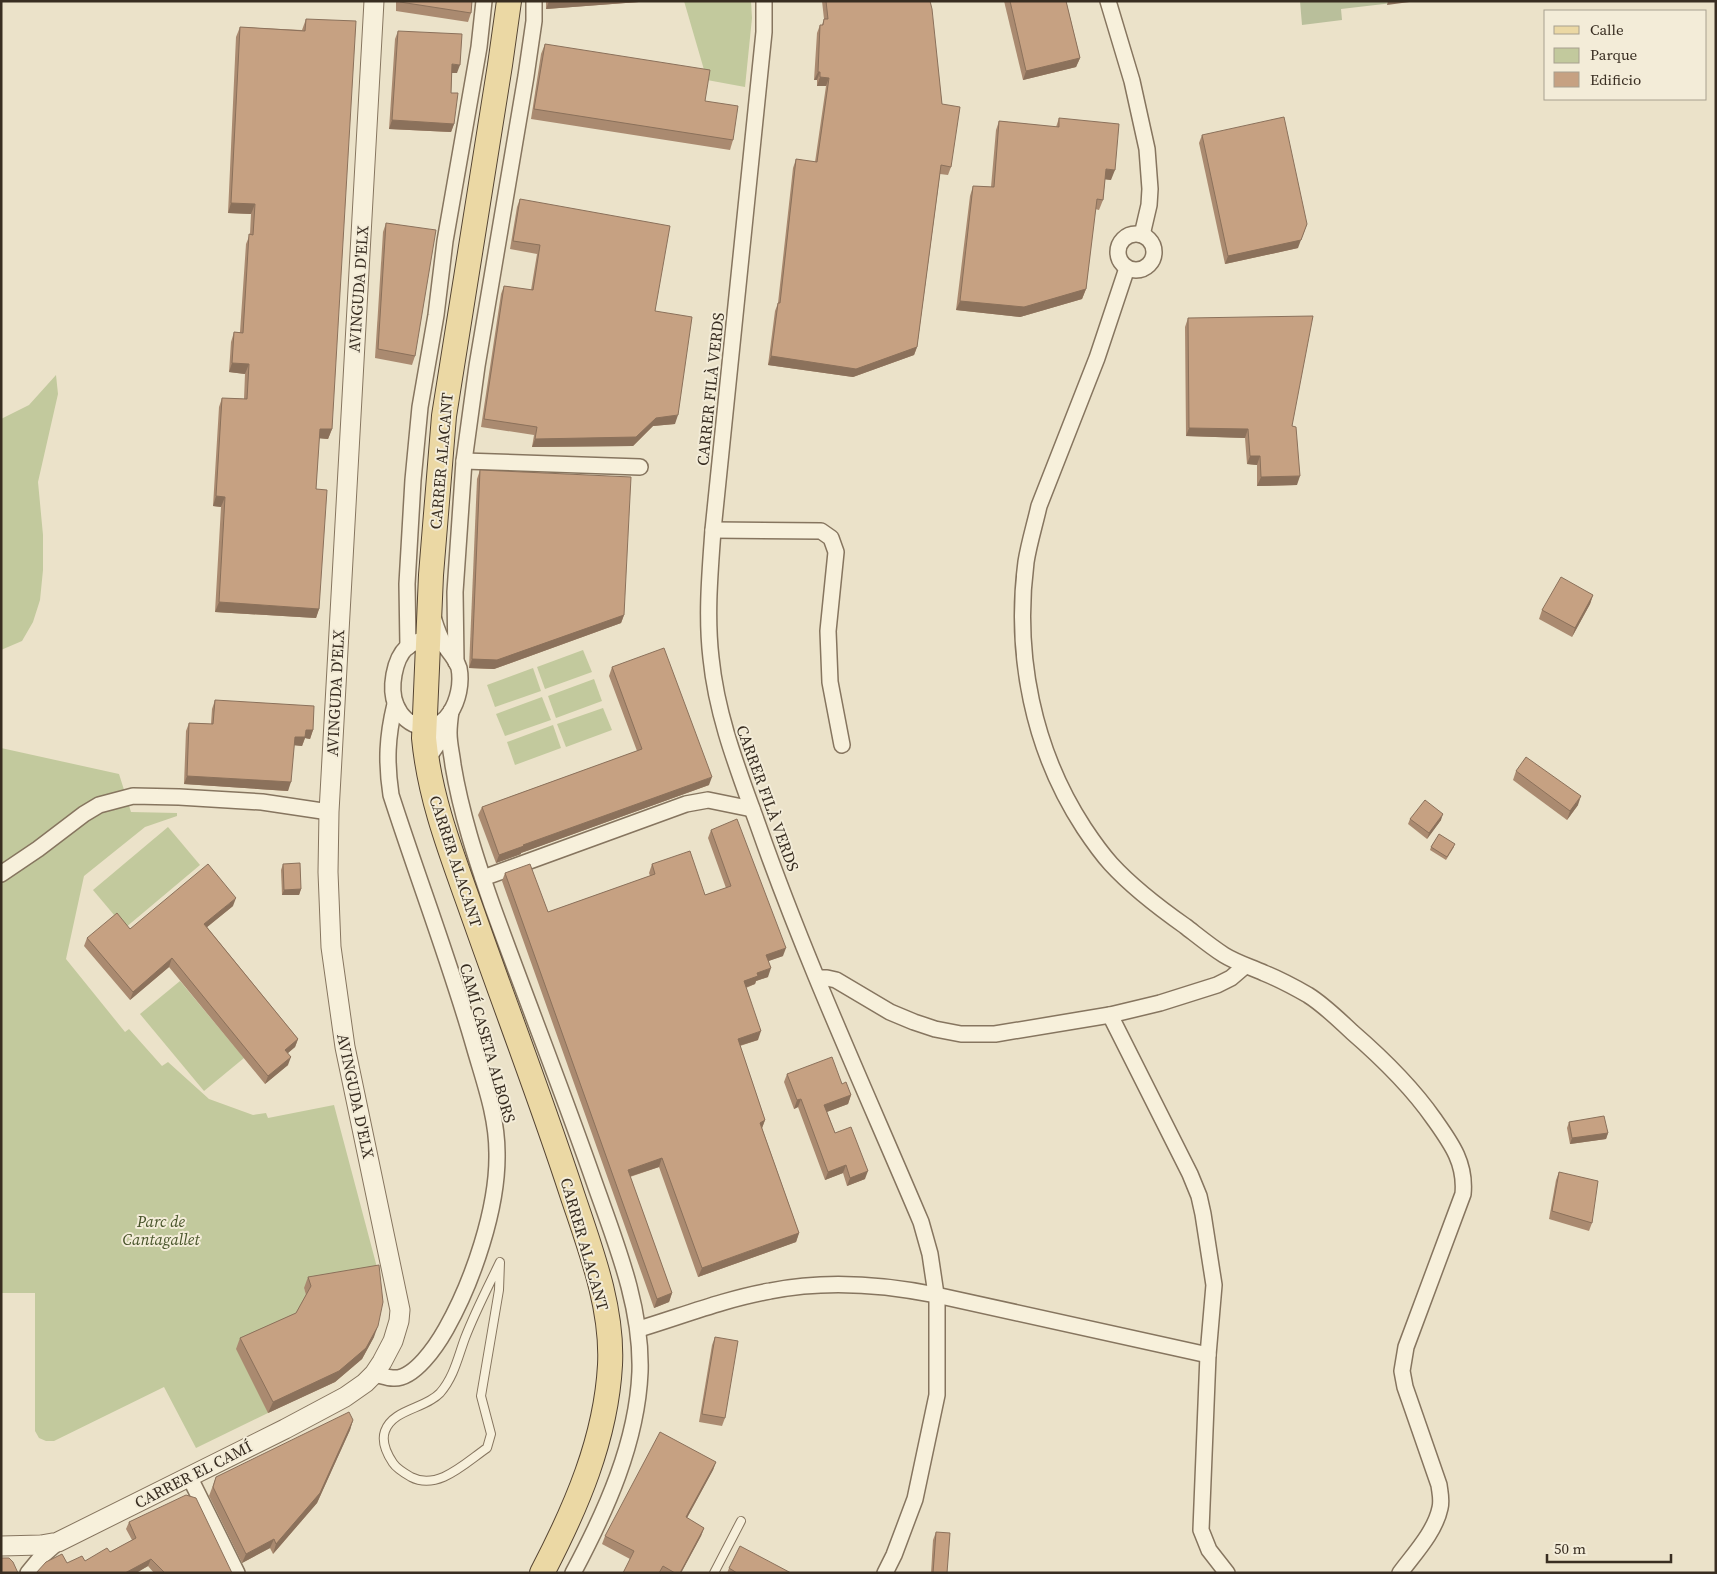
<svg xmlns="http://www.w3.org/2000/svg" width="1717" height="1574" viewBox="0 0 1717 1574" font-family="'Source Serif 4',serif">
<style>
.green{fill:#c2c99d}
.cemetery{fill:#b9bf9b}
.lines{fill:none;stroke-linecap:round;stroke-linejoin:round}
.service-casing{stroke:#86755f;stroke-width:10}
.minor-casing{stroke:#86755f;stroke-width:18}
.tertiary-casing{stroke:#86755f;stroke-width:21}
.primary-casing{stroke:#554432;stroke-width:26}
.service{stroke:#f7f0db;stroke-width:8}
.minor{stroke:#f7f0db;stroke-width:15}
.tertiary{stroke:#f7f0db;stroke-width:19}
.primary{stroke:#ebd8a4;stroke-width:24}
.wall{fill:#aa8a70}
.shaded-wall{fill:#8b715b}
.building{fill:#c6a182;stroke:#8b715b}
.labels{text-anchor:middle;stroke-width:4;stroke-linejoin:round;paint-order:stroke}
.street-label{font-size:16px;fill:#382d21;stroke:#f3ecd8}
.park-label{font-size:16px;font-style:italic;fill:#475329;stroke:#f3ecd8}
</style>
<rect width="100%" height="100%" fill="#ebe2c9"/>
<g class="green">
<polygon points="684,1 751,1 752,18 745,87 707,80"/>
<polygon points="56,375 58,394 38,482 43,535 43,570 40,600 33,622 22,641 1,650 1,419 29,405"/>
<polygon points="583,650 592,672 545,689 537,667"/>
<polygon points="533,668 541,691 495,707 487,685"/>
<polygon points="594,679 602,701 556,718 548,696"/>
<polygon points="542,697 551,720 505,736 496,714"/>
<polygon points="603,708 612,730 566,747 557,724"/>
<polygon points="553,725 561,748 515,765 507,742"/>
<polygon points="1,748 119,774 131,812 177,813 177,816 145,827 84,876 66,959 125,1032 129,1029 162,1066 168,1062 209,1099 253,1115 266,1113 268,1118 334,1105 379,1275 304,1288 307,1297 268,1413 196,1448 164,1387 54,1441 46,1441 39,1438 35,1431 35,1293 1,1293"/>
<polygon points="168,827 200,865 125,928 93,890"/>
<polygon points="180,981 244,1058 204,1091 140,1014"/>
</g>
<polygon class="cemetery" points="1300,1 1410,1 1341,9 1342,20 1302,25"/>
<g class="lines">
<g class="service-casing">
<g id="service">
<path d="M500 1262 499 1290 481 1396 491 1434 487 1448C465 1463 438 1491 411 1477 404 1473 397 1469 393 1463 387 1454 381 1442 385 1431 393 1409 425 1409 440 1393 454 1377 458 1357 465 1338 475 1312 488 1287 500 1262Z"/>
<polyline points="714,1573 741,1521"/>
</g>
</g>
<g class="minor-casing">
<g id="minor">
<path d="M764 1V32L713 530C710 572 706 616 711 658 717 718 739 772 759 828 806 962 866 1092 921 1222L930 1254 937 1301V1395L915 1499 894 1555 885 1573"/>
<polyline points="1108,1 1132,81 1147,149 1150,189 1149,205 1142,235"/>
<circle cx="1136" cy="252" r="18"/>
<path d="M1127 268 1097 358 1039 506C1035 524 1029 543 1026 562 1014 655 1033 750 1084 828 1092 840 1101 853 1111 864 1133 888 1158 907 1185 926 1198 936 1210 946 1224 955 1237 963 1251 967 1264 973 1279 979 1294 987 1308 995 1324 1005 1338 1019 1352 1032 1382 1058 1411 1086 1434 1119 1451 1143 1466 1163 1463 1194L1406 1347 1402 1371 1405 1387 1439 1485C1440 1493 1442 1500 1440 1508 1435 1532 1414 1554 1400 1573"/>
<polyline points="464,461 640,467"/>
<polyline points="713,530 821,531 831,538 836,552 828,631 830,682 842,745"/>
<path d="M433 617C436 627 439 637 445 646 450 653 456 659 459 668 462 683 458 701 450 713 435 736 406 729 396 705 389 689 394 659 407 647 412 643 422 640 428 639L445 645"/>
<polyline points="408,647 407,584 413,480 420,407 436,315 445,241 479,47 484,1"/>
<polyline points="456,662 455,592 464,461 477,366 526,76 534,21 534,1"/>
<path d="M451 711C450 718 449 726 449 733 449 744 452 755 453 765 461 813 476 859 492 905 526 999 563 1092 596 1187 617 1246 642 1308 640 1372 637 1443 606 1511 573 1573"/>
<polyline points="426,761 437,745 445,720"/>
<polyline points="1,874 38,849 84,814 99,805 133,796 179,797 262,802 329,812"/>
<polyline points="483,878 686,804 708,800 752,809"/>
<polyline points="818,978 827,978 836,980 890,1012 914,1022 935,1029 961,1034 995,1034 1110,1015 1160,1003 1217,985 1231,978 1245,966"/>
<polyline points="1110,1015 1190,1174 1199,1196 1203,1214 1214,1285 1208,1355 1201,1530 1209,1550 1227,1573"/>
<path d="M639 1329C682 1316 725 1299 770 1291 824 1280 882 1284 936 1295L1208 1355"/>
<path d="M374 1374C380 1375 387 1378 393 1378 414 1380 437 1345 446 1329 473 1281 498 1208 497 1153 497 1116 484 1081 474 1046 450 962 418 879 391 795 386 762 387 737 395 704"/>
<polyline points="189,1476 237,1573"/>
<polyline points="28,1573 42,1556 58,1542"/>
</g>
</g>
<g class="tertiary-casing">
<polyline id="tertiary" points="1,1546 41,1545 58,1542 285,1429 345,1397 365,1383 374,1374 382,1362 393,1341 399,1321 400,1310 345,1047 331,947 328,872 329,812 374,1"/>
</g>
<g class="primary-casing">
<path id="primary" d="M509 1 500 65 444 416 431 575 424 738C430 802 454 860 475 920 507 1011 542 1102 572 1194 590 1248 613 1307 610 1365 606 1439 576 1508 542 1573"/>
</g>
<use href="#service" class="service"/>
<use href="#minor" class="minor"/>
<use href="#tertiary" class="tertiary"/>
<use href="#primary" class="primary"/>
</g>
<g class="wall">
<polygon points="396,1 472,1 471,13 468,22 396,11"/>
<polygon points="546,1 652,1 546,9"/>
<polygon points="822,1 930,1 942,104 951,167 948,175 940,174 917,347 914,355 853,377 768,365 775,311 778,303 793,168 796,159 815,162 826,86 817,86 817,80 814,80 817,33 820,25 822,25 824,19"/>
<polygon points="1004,1 1066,1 1080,58 1076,67 1023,80"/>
<polygon points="306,19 332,429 328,439 319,438 316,489 319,609 316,618 215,612 221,507 213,506 219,407 222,398 244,399 245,374 229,372 231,342 234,332 240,332 246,244 250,234 251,214 228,213 236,37 240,27 302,30"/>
<polygon points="398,31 457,73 452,73 451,93 454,124 451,132 389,129 395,39"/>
<polygon points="545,44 705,101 733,140 730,150 531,119 541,54"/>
<polygon points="1059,118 1111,180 1105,179 1103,200 1099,210 1095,209 1086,289 1082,299 1020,317 956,310 970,196 973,186 991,187 996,130 999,121 1056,127"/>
<polygon points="1202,135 1298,248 1225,264 1199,143"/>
<polygon points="520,199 655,311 675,424 653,426 633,446 532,447 534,435 481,427 501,294 504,286 531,290 537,254 510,249 517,207"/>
<polygon points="386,223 415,356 412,365 375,358 383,232"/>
<polygon points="1188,318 1292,426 1297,485 1257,486 1257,465 1247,464 1245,438 1186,436 1185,327"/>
<polygon points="480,470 624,615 621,623 494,669 469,668 477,479"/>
<polygon points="1593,595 1590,604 1572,637 1539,619 1542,610"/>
<polygon points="612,667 709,785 521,853 521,854 496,863 478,815 482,807 637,751 609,676"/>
<polygon points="215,700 313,730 310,739 305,738 302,746 294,745 288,791 184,784 186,731 189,723 211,724 212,709"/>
<polygon points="1516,771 1578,805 1567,820 1513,780"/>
<polygon points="1410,819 1441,820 1427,839 1408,824"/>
<polygon points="711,830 783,956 768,961 768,977 756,981 755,984 746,988 758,1040 740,1046 765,1120 762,1128 799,1233 796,1242 698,1277 659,1167 630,1177 672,1293 669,1302 654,1308 502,881 505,873 548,912 650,876 649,873 652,864 705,895 726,888 708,838"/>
<polygon points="1431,847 1454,847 1446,860 1430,850"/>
<polygon points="283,864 301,889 299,895 282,895 281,870"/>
<polygon points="233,906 207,927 298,1039 295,1047 288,1053 288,1065 265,1084 169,967 130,1000 84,946 87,938 130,929"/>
<polygon points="787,1074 842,1084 851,1095 848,1104 827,1112 835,1133 865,1179 847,1186 843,1173 825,1180 798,1107 794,1109 784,1082"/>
<polygon points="1569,1122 1608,1133 1606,1139 1570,1144 1567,1128"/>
<polygon points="1559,1172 1592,1223 1589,1231 1549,1219 1556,1180"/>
<polygon points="308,1277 374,1337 362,1359 335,1382 268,1413 236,1349 240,1338 296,1313 306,1295 304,1288"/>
<polygon points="715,1337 725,1418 722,1426 699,1422 712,1345"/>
<polygon points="353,1420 350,1430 317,1503 273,1554 270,1548 242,1563 209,1496 216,1477"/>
<polygon points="716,1462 713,1470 687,1518 704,1528 701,1536 681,1573 623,1573 630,1559 602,1544 605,1536"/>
<polygon points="129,1522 232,1573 154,1573 148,1566 136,1573 36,1573 67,1563 85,1561 110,1552 132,1540 126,1529"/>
<polygon points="936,1532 947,1573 931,1573 933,1540"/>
<polygon points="729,1568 791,1573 727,1573"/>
</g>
<g class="shaded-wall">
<polygon points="549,1 652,1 546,9"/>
<polygon points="1388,1 1417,1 1387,5"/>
<polygon points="1080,58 1076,67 1023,80 1026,71"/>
<polygon points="452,64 460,65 457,73 449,73"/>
<polygon points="818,72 820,72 817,80 814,80"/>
<polygon points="820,77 829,78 826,86 817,86"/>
<polygon points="392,120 454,124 451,132 389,129"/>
<polygon points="1106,169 1115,170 1111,180 1102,179"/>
<polygon points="231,203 255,204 251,214 228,213"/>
<polygon points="1307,224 1298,248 1225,264 1228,256"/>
<polygon points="1086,289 1082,299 1020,317 956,310 960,301"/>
<polygon points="917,347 914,355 853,377 768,365 771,356"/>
<polygon points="232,363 249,364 245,374 229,372"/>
<polygon points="678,415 675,424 653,426 633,446 532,447 535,439 656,418"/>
<polygon points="1189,428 1248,429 1245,438 1186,436"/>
<polygon points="320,429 332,429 328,439 316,438"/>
<polygon points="1250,456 1260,456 1257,465 1247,464"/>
<polygon points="1300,476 1297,485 1257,486 1261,477"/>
<polygon points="216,496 225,497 221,507 213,506"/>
<polygon points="1593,595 1590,604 1572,637 1575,628"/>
<polygon points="219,602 319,609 316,618 215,612"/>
<polygon points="624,615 621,623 494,669 469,668 472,659"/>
<polygon points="306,730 313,730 310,739 305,738 302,746 292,745 295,737"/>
<polygon points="187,776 291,782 288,791 184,784"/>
<polygon points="712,777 709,785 521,853 521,854 496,863 499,855 523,845"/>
<polygon points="1581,796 1578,805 1567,820 1570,811"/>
<polygon points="1443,814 1441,820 1427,839 1429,833"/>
<polygon points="301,889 299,895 282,895 284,890"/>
<polygon points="236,898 233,906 201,932 204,924"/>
<polygon points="786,948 783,956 763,963 766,955"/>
<polygon points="172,958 169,967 130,1000 133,992"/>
<polygon points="771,968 768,977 756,981 755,984 741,989 744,981 757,973"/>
<polygon points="761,1031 758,1040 735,1047 738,1039"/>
<polygon points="298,1039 295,1047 282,1058 285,1050"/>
<polygon points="291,1057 288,1065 265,1084 268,1076"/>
<polygon points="851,1095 848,1104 821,1114 824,1105"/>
<polygon points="801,1099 798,1107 794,1109 797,1100"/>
<polygon points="765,1120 762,1128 760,1123"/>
<polygon points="1608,1133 1606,1139 1570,1144 1572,1138"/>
<polygon points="662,1158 659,1167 625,1178 628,1170"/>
<polygon points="846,1165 843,1173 825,1180 828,1172"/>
<polygon points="868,1171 865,1179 847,1186 850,1178"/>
<polygon points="799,1233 796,1242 698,1277 702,1268"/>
<polygon points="672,1293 669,1302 654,1308 657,1299"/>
<polygon points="378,1326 374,1337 362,1359 335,1382 268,1413 273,1402"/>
<polygon points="353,1420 350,1430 317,1503 273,1554 276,1544"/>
<polygon points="716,1462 713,1470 683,1525 686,1517"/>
<polygon points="704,1528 701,1536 681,1573 680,1573"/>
<polygon points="274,1539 270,1548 242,1563 246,1554"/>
<polygon points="151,1559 148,1566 136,1573 125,1573"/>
</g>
<g class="building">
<polygon points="400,1 472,1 471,13 400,2"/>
<polygon points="826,1 930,1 932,9 942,104 960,107 951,167 941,165 917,347 856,369 771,356 778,303 780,303 796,159 817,162 829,78 820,77 820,72 818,72 820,25 823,25 824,19 828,19"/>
<polygon points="1010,1 1066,1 1080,58 1026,71"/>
<polygon points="306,19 356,21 332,429 320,429 316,489 327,490 319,609 219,602 225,497 216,496 222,398 247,399 249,364 232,363 234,332 243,333 249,234 253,235 255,204 231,203 240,27 305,31"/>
<polygon points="398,31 462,34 460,65 452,64 451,93 458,93 454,124 392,120"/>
<polygon points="545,44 710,70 705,101 738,106 733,140 534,109"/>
<polygon points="1284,117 1307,224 1301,240 1228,256 1202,135"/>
<polygon points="1059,118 1119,124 1115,170 1106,169 1103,200 1097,199 1086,289 1024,307 960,301 973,186 994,187 999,121 1059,127"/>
<polygon points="520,199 670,226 655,311 692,317 678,415 656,418 636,437 535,439 537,427 484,419 504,286 533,290 540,245 513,241"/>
<polygon points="386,223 436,230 415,356 378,349"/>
<polygon points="1313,316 1292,426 1296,427 1300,476 1261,477 1260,456 1250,456 1248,429 1189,428 1188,318"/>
<polygon points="480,470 631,477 624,615 497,660 472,659"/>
<polygon points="1561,577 1593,595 1575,628 1542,610"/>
<polygon points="664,648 712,777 523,845 524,846 499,855 482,807 642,749 612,667"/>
<polygon points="215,700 314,706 313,730 306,730 305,737 295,737 291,782 187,776 189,723 213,724"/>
<polygon points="1526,757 1581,796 1570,811 1516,771"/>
<polygon points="1425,800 1443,814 1429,833 1410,819"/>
<polygon points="737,819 786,948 766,955 771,968 757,973 758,976 744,981 761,1031 738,1039 765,1120 760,1123 799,1233 702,1268 662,1158 628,1170 672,1293 657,1299 505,873 530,864 548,912 655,874 652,864 690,851 705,895 731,886 711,830"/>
<polygon points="1439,834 1455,844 1447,857 1431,847"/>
<polygon points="300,863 301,889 284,890 283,864"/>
<polygon points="208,864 236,898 204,924 298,1039 285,1050 291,1057 268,1076 172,958 133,992 87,938 117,913 130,929"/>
<polygon points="832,1057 842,1084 846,1082 851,1095 824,1105 835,1133 851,1127 868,1171 850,1178 846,1165 828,1172 801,1099 797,1100 787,1074"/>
<polygon points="1604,1116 1608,1133 1572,1138 1569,1122"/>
<polygon points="1559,1172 1598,1181 1592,1223 1552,1211"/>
<polygon points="379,1265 383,1302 378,1326 366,1348 339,1371 273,1402 240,1338 296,1313 311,1286 308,1277"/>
<polygon points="715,1337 738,1341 725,1418 702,1414"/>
<polygon points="349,1412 353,1420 320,1493 276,1544 274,1539 246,1554 213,1487 216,1477"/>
<polygon points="660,1432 716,1462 686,1517 704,1528 680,1573 675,1573 663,1566 659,1573 623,1573 634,1551 605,1536"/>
<polygon points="186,1495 196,1498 232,1573 165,1573 151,1559 125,1573 36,1573 46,1562 62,1554 67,1563 82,1556 85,1561 107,1548 110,1552 136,1538 129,1522"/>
<polygon points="936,1532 950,1533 947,1573 933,1573"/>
<polygon points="740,1546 791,1573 737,1573 729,1568"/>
<polygon points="1,1558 9,1558 13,1562 18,1573 1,1573"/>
</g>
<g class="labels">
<g class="street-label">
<text transform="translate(358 289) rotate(-86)" y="6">AVINGUDA D'ELX</text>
<text transform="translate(710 389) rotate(-84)" y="6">CARRER FILÀ VERDS</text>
<text transform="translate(441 461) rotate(-85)" y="6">CARRER ALACANT</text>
<text transform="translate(335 693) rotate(-87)" y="6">AVINGUDA D'ELX</text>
<text transform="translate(768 798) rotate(70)" y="6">CARRER FILÀ VERDS</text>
<text transform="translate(456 861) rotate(72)" y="6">CARRER ALACANT</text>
<text transform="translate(488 1043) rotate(74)" y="6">CAMÍ CASETA ALBORS</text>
<text transform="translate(356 1096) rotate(78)" y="6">AVINGUDA D'ELX</text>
<text transform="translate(585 1244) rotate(74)" y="6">CARRER ALACANT</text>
<text transform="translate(193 1474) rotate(-27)" y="6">CARRER EL CAMÍ</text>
</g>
<g class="park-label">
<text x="161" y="1227">Parc de<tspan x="161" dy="18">Cantagallet</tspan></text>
</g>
</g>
<rect width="1717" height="1574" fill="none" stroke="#382d21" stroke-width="5"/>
<rect x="1544" y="10" width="162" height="90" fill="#f3ecd8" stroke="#a8a08f"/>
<rect x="1554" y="26" width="25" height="8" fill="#ebd8a4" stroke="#a8a08f"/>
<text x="1590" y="35" font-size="15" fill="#382d21">Calle</text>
<rect x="1554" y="48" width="25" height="15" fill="#c2c99d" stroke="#a8a08f"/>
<text x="1590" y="60" font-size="15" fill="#382d21">Parque</text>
<rect x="1554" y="72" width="25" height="15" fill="#c6a182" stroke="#a8a08f"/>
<text x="1590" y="85" font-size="15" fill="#382d21">Edificio</text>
<path d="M1547 1554v8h124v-8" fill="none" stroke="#382d21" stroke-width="2.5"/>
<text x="1554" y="1554" font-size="15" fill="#382d21" stroke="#f3ecd8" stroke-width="4" paint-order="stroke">50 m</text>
</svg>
